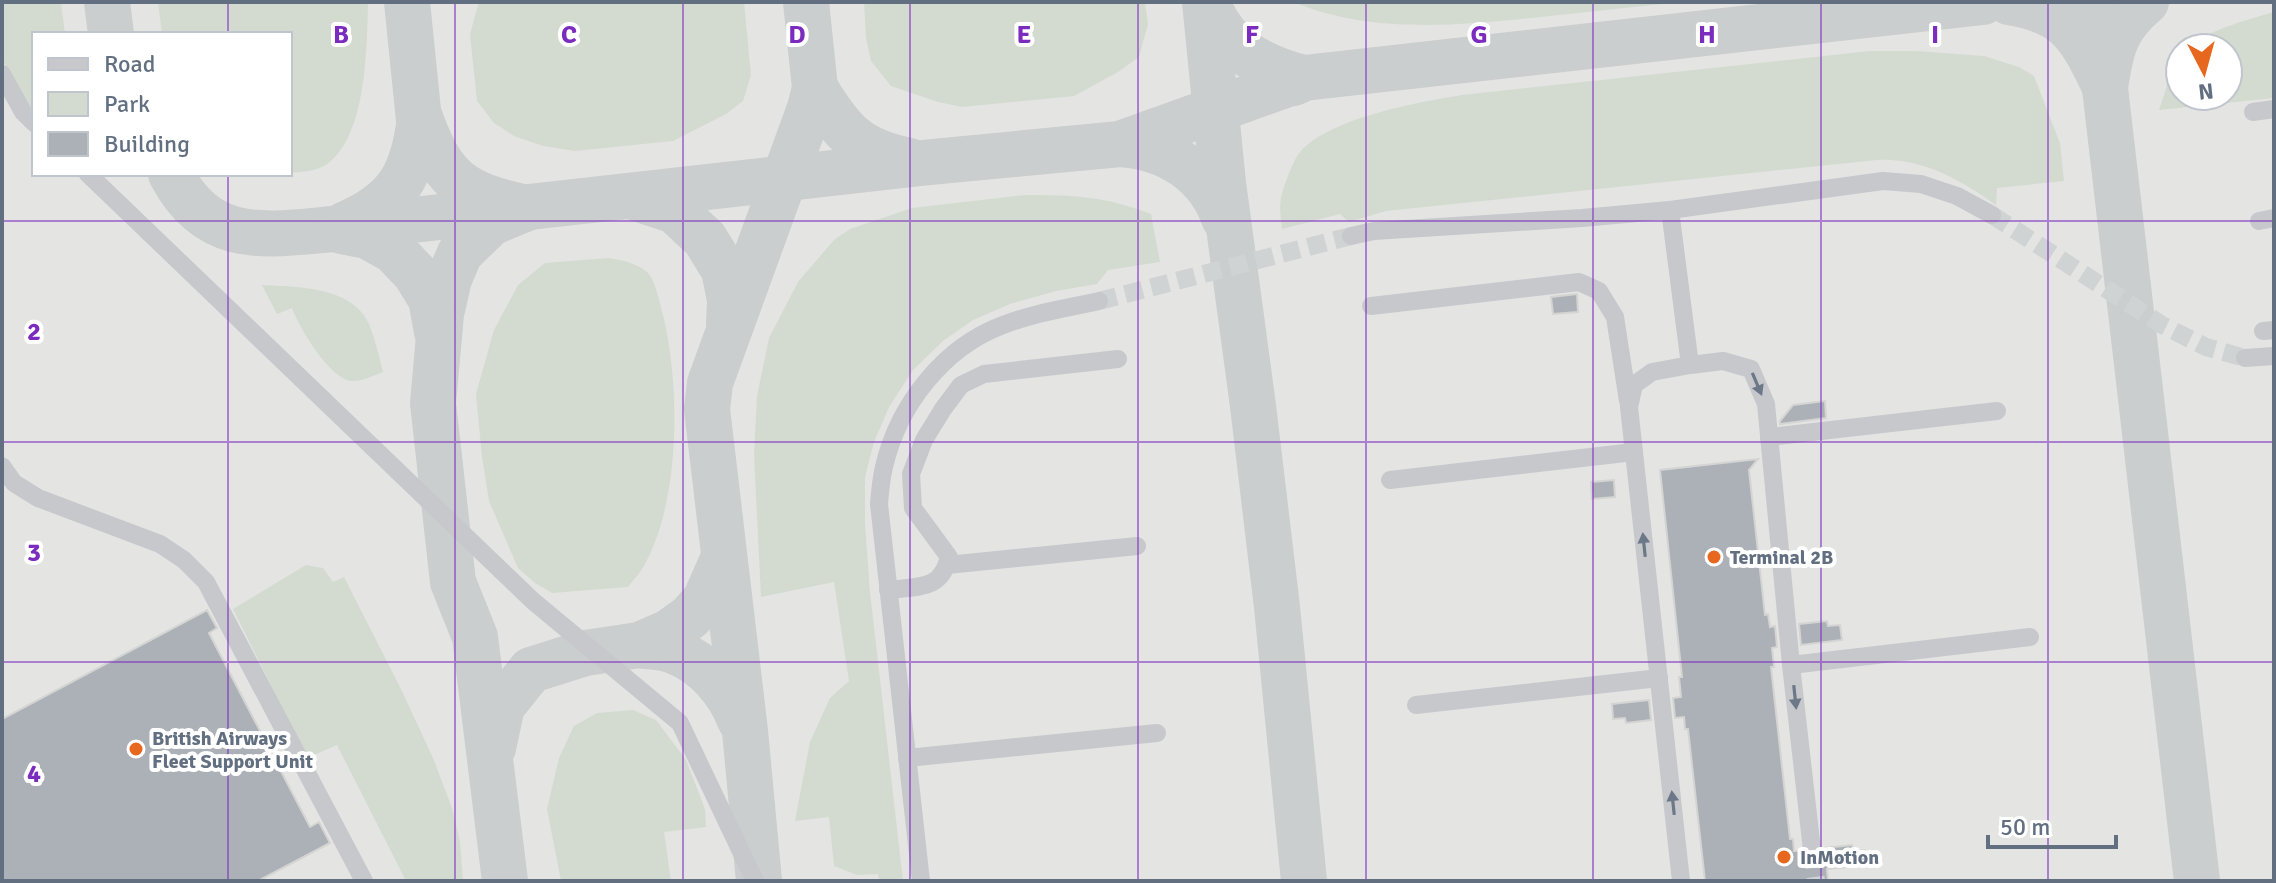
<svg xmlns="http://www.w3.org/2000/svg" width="2276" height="883" viewBox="0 0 2276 883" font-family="Signika,sans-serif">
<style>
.built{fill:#e4e4e3;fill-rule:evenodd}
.green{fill:#d3dbd0}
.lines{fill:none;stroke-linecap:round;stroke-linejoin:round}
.taxiway{stroke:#cbcece;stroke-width:46}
.building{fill:#acb1b8;stroke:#d4d5d2;stroke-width:2}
.minor-tunnel{stroke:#cfd3d4;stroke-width:18;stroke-dasharray:18 9;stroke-linecap:butt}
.minor{stroke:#c6c8cc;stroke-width:18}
.oneway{fill:#6c7888}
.grid{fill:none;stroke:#7b2cbf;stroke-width:2;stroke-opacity:0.55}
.poi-dot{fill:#e6671d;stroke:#fff;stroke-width:3}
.labels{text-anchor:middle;stroke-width:8;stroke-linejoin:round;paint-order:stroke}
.poi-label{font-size:20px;font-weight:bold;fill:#626f81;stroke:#fff;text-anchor:start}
.grid-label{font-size:26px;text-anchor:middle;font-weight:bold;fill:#7b2cbf;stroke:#fff;stroke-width:8;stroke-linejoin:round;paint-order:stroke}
</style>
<rect width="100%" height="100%" fill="#f3f4ef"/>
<path class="built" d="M2 2H2274V881H2ZM34 34H290V174H34ZM2180 48H2228V96H2180Z"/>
<g class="green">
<polygon points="2,2 61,2 65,34 34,34 34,108 28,110 2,59"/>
<path d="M158 2H368C367 46 367 137 326 165 316 171 301 172 290 173V34H162Z"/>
<polygon points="479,2 744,2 751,75 743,101 726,114 673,141 575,151 543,146 514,136 494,123 477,101 470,34"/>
<polygon points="864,2 1145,2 1148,24 1139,57 1118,72 1074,96 962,107 938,102 891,86 871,61 866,38"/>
<path d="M1294 2H1681C1634 7 1588 12 1541 17 1460 25 1371 35 1294 2Z"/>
<path d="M2274 12V98L2159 110 2177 55 2180 52V96H2228V48H2186C2211 29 2244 21 2274 12Z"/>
<path d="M1870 51H1916L1984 56 2019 67 2034 76 2060 143 2064 181 1997 188 1996 205C1960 180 1923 158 1877 160L1386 211 1349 222 1340 214 1282 229C1281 219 1279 207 1281 198 1283 188 1293 160 1300 152 1330 118 1418 102 1462 95Z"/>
<path d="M1025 195C1075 195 1103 196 1151 214L1160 262 1108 270 1097 284 1056 291 1010 304 973 320 943 341 913 370 889 407 874 442 865 477V524L870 592 903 881H879L878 874 857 875 834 866 829 817 795 821 810 742 830 698 849 681 834 582 761 597 754 455 757 396 769 338 798 282 834 240 850 229 912 208Z"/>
<path d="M608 258C621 260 638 263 648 273 656 281 661 308 664 319 680 389 680 498 646 562 642 571 634 579 628 587L552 593 535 583 518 568 489 501 482 457 476 394 494 330 518 285 545 263Z"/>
<path d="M262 285C297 287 352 286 369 324 375 339 379 356 383 372 375 375 361 382 352 381 330 380 299 327 292 308L277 314Z"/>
<polygon points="306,565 323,568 333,582 344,577 401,689 433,758 452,808 460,841 463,881 406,881 337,745 307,758 233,609"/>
<polygon points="633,710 656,720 686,760 705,809 706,827 664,832 671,881 561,881 547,809 559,758 574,726 597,713"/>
</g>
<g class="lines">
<g class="taxiway">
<polyline points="107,2 111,34"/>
<polyline points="407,2 422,150"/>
<polyline points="1205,2 1223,183 1253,406 1277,607 1304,881"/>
<path d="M1207 2C1224 47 1259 67 1304 78L1294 83"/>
<path d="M2009 2C2069 12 2080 35 2105 87 2111 48 2115 28 2146 2"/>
<polyline points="2095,2 2197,881"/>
<path d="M815 88C842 132 857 151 910 161"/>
<path d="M420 118C443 181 462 194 527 208L491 223 460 253 449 279 441 314 433 403 453 582 475 637 505 881"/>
<path d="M1125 143 1120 144C1167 147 1208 172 1224 218"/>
<path d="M171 174C209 246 264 235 333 229L921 163 1120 144 1304 78 1983 2"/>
<polyline points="633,197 675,211 705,239 724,270 730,300 729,323"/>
<path d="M344 225C398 202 413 175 420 118"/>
<polyline points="341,231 367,236 394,251 415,273 431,299 437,332"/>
<path d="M639 645C650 647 666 647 676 652 706 664 729 691 740 720"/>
<polyline points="493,748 502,706 531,670 585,653 639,645 669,632 690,617 705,600 724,557"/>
<polyline points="759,881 745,731 707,409 710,383 810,108 815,88 806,2"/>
</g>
</g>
<g class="building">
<polygon points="1577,294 1578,312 1553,314 1551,297"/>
<polygon points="1825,401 1826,418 1780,424 1780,421 1793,405"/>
<polygon points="1758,459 1749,470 1765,615 1768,614 1770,627 1775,626 1777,647 1772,648 1774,667 1771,667 1790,839 1793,839 1794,851 1800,851 1803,858 1813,862 1820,859 1824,848 1852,845 1853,851 1865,850 1866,865 1827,869 1828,881 1705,881 1688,729 1685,729 1684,717 1675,718 1673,698 1681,697 1679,677 1682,677 1660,470"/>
<polygon points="1614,480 1615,497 1592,499 1591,482"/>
<polygon points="207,610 217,628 209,633 310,827 319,822 330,843 258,881 2,881 2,719"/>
<polygon points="1827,621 1828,626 1840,625 1842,640 1801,645 1799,624"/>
<polygon points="1649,700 1651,720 1626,723 1625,718 1613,719 1612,704"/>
</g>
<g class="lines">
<g class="minor-tunnel">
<polyline points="1992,215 2162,325 2206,347 2245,358"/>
<polyline points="1099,301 1351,236"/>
<polyline points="1812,850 1816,881"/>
</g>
<g class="minor">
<polyline points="2,74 23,112 34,123"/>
<polyline points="2253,112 2274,109"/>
<polyline points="88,174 533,601 680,723 755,881"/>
<polyline points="1670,210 1690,365"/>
<polyline points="2259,221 2274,218"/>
<polyline points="1351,236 1374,231 1582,218 1670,210 1883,181 1921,184 1957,196 1992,215"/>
<polyline points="1371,306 1579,282 1599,291 1615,317 1628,401"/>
<polyline points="2263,331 2274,330"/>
<polyline points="2245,358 2274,356"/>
<polyline points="1769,437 1997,411"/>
<polyline points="2,466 14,483 38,498 160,544 184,560 206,582 364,881"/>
<polyline points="1390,480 1634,452"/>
<polyline points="947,565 1137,546"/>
<path d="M888 590C918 586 941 591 949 557L913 508 911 474 924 440 943 409 961 385 984 374 1118 359"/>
<polyline points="1791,665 2030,637"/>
<polyline points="1416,705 1659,678"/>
<polyline points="907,758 1157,733"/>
<path d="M921 881 879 504C880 491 881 479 884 467 898 405 944 347 1003 325 1034 313 1067 308 1099 301"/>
<polyline points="1681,881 1629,407 1634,385 1652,372 1690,365 1723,361 1751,369 1766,404 1791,665 1812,850"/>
</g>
</g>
<defs><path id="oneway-solid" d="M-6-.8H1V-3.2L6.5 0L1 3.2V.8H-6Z" transform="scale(2)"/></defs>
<g class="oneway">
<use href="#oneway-solid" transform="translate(1757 384) rotate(67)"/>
<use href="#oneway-solid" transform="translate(1644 545) rotate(-96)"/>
<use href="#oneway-solid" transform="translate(1795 697) rotate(84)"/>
<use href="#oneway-solid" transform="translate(1673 803) rotate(-96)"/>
</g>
<path class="grid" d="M228 2V34M455 2V881M683 2V881M910 2V881M1138 2V881M1366 2V881M1593 2V881M1821 2V881M2048 2V881M228 174V881M2 221H2274M2 442H2274M2 662H2274"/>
<g class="poi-dot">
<circle cx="1714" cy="557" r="8"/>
<circle cx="136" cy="749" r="8"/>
<circle cx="1784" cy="857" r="8"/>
</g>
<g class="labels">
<g class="poi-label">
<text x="1730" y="564">Terminal 2B</text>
<text x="152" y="745">British Airways<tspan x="152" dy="23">Fleet Support Unit</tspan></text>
<text x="1800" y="864">InMotion</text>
</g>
</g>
<g class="grid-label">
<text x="341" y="43">B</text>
<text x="569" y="43">C</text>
<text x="797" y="43">D</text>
<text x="1024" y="43">E</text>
<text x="1252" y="43">F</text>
<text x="1479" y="43">G</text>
<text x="1707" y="43">H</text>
<text x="1935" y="43">I</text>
<text x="34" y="340">2</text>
<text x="34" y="561">3</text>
<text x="34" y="782">4</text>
</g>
<rect width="2276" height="883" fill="none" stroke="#626f81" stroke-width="8"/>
<rect x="32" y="32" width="260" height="144" fill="#ffffff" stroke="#c0c5cd" stroke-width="2"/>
<rect x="48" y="58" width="40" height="12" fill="#c6c8cc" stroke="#c0c5cd" stroke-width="2"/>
<text x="104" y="72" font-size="24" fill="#626f81">Road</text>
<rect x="48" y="92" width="40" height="24" fill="#d3dbd0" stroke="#c0c5cd" stroke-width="2"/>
<text x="104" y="112" font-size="24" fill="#626f81">Park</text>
<rect x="48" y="132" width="40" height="24" fill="#acb1b8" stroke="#c0c5cd" stroke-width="2"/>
<text x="104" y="152" font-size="24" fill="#626f81">Building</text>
<g transform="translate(2204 72) rotate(174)"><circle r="38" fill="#ffffff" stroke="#c0c5cd" stroke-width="2"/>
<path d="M0-6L14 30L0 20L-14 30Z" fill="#e6671d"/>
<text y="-12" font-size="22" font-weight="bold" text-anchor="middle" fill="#626f81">N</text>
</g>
<path d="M1988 835v12h128v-12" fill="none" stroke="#626f81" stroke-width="4"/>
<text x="2000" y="835" font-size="24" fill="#626f81" stroke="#ffffff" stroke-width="6" paint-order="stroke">50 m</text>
</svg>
